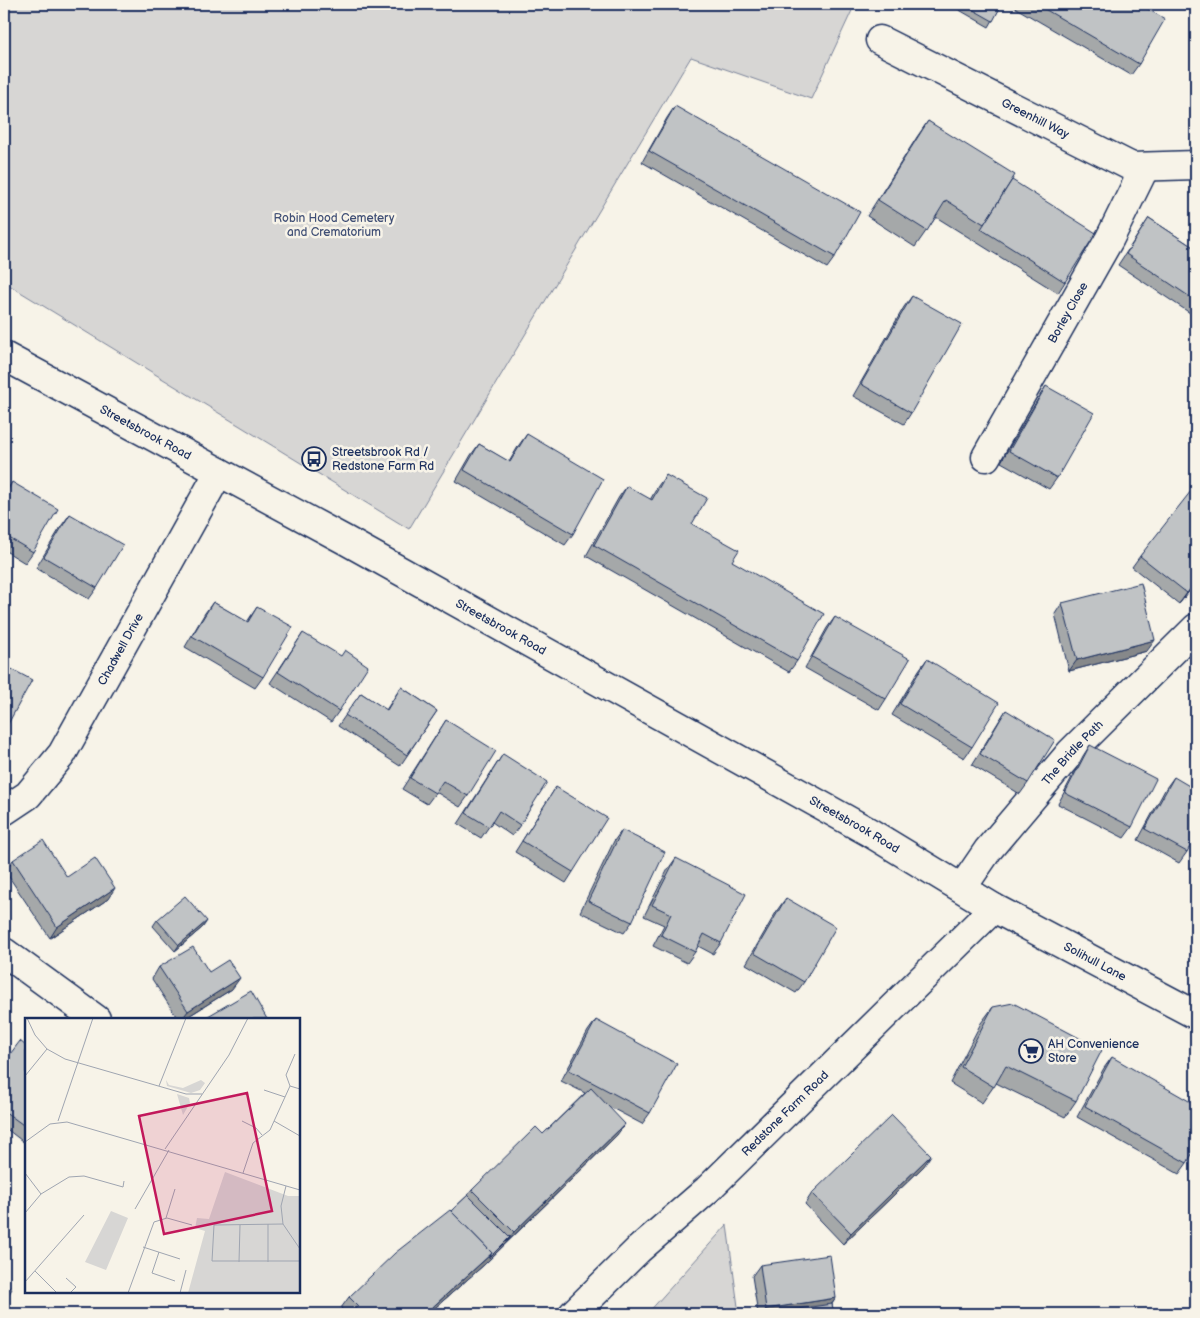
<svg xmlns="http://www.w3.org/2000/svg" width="1200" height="1318" viewBox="0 0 1200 1318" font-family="'Balsamiq Sans',sans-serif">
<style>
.green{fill:#d7d6d4;stroke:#798299}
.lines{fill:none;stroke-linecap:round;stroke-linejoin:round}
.minor-casing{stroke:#1b2f5e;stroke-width:31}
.major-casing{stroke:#1b2f5e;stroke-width:31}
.minor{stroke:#f7f3e8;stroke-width:28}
.major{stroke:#f7f3e8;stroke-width:28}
.wall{fill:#a5a8a9;stroke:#1b2f5e}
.shaded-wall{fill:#86888a;stroke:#1b2f5e}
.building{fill:#c0c3c5;stroke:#1b2f5e}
.labels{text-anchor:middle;stroke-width:5;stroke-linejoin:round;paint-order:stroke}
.street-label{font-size:12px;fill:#1b2f5e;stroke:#f7f3e8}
.park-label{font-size:12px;fill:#415076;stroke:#f7f3e8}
.poi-label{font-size:12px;fill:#1b2f5e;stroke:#f7f3e8;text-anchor:start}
.inset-road{fill:none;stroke:#9fa5b1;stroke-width:1}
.view{fill:#c2185b;fill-opacity:0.15;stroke:#c2185b;stroke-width:2.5}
.inset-edge{fill:none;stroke:#1b2f5e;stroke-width:2.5}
</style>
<rect width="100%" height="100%" fill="#f7f3e8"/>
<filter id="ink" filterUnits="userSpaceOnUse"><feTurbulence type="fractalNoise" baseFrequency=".02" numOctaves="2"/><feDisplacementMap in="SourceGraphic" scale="10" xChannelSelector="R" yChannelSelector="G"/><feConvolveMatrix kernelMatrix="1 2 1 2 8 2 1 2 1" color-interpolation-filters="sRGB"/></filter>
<g filter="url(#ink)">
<g class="green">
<polygon points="4,4 855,4 811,99 691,57 409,529 4,282"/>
<polygon points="727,1225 739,1314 647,1314"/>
</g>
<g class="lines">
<g class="minor-casing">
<g id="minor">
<path id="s1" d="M880 40 1132 167 1196 165"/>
<path id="s2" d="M986 457 1110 238 1145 167"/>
<path id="s3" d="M4 811 28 795 62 754 219 472"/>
<path id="s4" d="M962 888 988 850 1070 753 1196 628"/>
<polyline points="4,952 96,1019"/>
<path id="s5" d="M573 1314 638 1250 707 1190 994 908"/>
</g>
</g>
<g class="major-casing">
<g id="major">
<path id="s6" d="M4 356 345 540 869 832 994 908 1196 1015"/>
</g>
</g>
<use href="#minor" class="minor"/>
<use href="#major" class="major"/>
</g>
<g class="wall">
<polygon points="949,4 1002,4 989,27"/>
<polygon points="1009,4 1139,4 1139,64 1131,75"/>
<polygon points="675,106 835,257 827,268 642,162 667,118"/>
<polygon points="928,121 1012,180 1065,282 1058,293 936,217 915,247 867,216 917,137"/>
<polygon points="1149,218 1196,249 1196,317 1118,265"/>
<polygon points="912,296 911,413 904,424 853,396 904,307"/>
<polygon points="1046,386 1057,478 1049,489 1001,462 1039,397"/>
<polygon points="527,434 573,534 565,545 456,481 471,455 479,444 509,462 519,445"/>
<polygon points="666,475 692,524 732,561 797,661 789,672 586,556 619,497 627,486 650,500 658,486"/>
<polygon points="12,482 33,552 25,563 4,550 4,495"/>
<polygon points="1196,495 1196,583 1179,604 1132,567 1140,556"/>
<polygon points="70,514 97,588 89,599 36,568 62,525"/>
<polygon points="213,602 247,622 257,607 263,677 255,688 185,647 205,613"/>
<polygon points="1062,603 1147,651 1069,671 1055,614"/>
<polygon points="835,617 886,699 879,710 805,668 827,628"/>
<polygon points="303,633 339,711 331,722 270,683"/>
<polygon points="927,659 972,747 964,758 892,715 919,670"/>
<polygon points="4,665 8,724 4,729"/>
<polygon points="401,687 437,711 400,766 338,726 361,693 386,710"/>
<polygon points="1006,710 1028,783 1020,794 972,765 999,721"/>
<polygon points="446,720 468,796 460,807 436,792 427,804 402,789"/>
<polygon points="1090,745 1132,827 1124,838 1058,804 1083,756"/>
<polygon points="503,754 520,825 512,836 492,822 481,838 458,824"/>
<polygon points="1174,777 1187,852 1179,863 1138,840 1166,788"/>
<polygon points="556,787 573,872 566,883 515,852"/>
<polygon points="622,830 632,922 624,933 580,912 614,841"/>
<polygon points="676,858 721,943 713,954 698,946 695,952 687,963 653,946 664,925 644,916 668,869"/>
<polygon points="13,860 67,877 108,899 50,938 5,871"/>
<polygon points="786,898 804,982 796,993 746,964 778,909"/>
<polygon points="157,920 203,927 175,951 153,926"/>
<polygon points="159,967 209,972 232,989 184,1019 178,1019 152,979"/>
<polygon points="993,1007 1076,1101 1065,1117 996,1083 982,1103 950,1083 981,1023"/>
<polygon points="596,1020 650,1113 642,1124 608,1106 617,1135 485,1264 428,1314 347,1314 341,1308 349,1297 451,1211 468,1195 472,1190 543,1134 585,1093 561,1081 588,1031"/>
<polygon points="26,1046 26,1144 4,1127 4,1062"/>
<polygon points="1112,1057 1187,1163 1179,1174 1077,1117 1104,1068"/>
<polygon points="1196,1148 1196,1156 1193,1154"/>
<polygon points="924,1166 843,1244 805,1204 812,1193"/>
<polygon points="760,1265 836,1298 832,1304 834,1314 758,1314 752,1276"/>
</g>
<g class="shaded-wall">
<polygon points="1196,582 1196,583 1179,604 1187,593"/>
<polygon points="1155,640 1147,651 1069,671 1077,660"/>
<polygon points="115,888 108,899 50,938 57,927"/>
<polygon points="207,921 203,927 175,951 179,945"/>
<polygon points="240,978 232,989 184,1019 182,1019 188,1011"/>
<polygon points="625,1124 617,1135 506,1243 514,1232"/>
<polygon points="931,1155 924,1166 843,1244 851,1233"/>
<polygon points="510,1237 506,1243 485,1264 428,1314 425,1314"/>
<polygon points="836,1298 828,1309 783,1311 781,1314 762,1314 766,1309"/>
</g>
<g class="building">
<polygon points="963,4 1002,4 993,21"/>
<polygon points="1036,4 1139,4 1165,19 1139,64"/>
<polygon points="675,106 860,212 835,257 649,151"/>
<polygon points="928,121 1015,175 984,224 946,200 927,231 878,200"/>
<polygon points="1012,180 1096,233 1065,282 981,229"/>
<polygon points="1149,218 1196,249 1196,301 1126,254"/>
<polygon points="912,296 962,324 911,413 861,384"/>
<polygon points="1046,386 1094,413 1057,478 1009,451"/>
<polygon points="527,434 603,479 573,534 464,470 479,444 510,462"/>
<polygon points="666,475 707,498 692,524 739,550 732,561 824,614 797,661 594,545 627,486 652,500"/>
<polygon points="12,482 58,509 33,552 4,535 4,497"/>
<polygon points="1191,491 1196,495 1196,582 1187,593 1140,556"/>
<polygon points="70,514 123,545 97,588 44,557"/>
<polygon points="1141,583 1155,640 1077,660 1062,603"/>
<polygon points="213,602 248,622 257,607 293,627 263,677 192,636"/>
<polygon points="835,617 910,659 886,699 812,657"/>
<polygon points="303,633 341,656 345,650 368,666 339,711 278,672"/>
<polygon points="927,659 999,703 972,747 900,704"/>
<polygon points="4,665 32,680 8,724 4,721"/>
<polygon points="401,687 437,711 407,755 345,715 361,693 387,710"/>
<polygon points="1006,710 1055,740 1028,783 980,754"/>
<polygon points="446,720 496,751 468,796 443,781 435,793 410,778"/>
<polygon points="1090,745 1156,779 1132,827 1065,793"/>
<polygon points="503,754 547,782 520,825 499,811 489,827 466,813"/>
<polygon points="1174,777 1196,790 1196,835 1187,852 1145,829"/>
<polygon points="556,787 607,818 573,872 522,841"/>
<polygon points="622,830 665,852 632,922 588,901"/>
<polygon points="43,840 67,877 95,858 115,888 57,927 13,860"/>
<polygon points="676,858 746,894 721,943 704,934 695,952 661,935 671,914 652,905"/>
<polygon points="185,896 207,921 179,945 157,920"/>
<polygon points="786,898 836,927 804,982 754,953"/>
<polygon points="193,947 209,972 228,960 240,978 188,1011 159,967"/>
<polygon points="251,991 267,1019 203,1019"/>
<polygon points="1013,1003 1102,1050 1076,1101 1006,1066 994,1087 961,1067 993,1007"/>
<polygon points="596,1020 677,1064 650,1113 569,1070"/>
<polygon points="20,1041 26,1046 26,1127 4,1111 4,1062"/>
<polygon points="1112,1057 1196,1105 1196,1147 1187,1163 1085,1106"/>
<polygon points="591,1088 625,1124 514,1232 472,1190 536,1127 543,1134"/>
<polygon points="892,1115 931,1155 851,1233 812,1193"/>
<polygon points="468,1195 510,1237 489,1258 492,1253 451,1211"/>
<polygon points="450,1210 492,1253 425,1314 349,1314 358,1306 349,1297 395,1253"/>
<polygon points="830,1255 836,1298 766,1309 760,1265"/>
<polygon points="4,1284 12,1289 4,1302"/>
<polygon points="832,1304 834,1314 784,1314 783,1311"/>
</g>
</g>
<defs>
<g id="bus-ring" transform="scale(1.25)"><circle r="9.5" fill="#f7f3e8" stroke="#1b2f5e" stroke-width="1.5"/><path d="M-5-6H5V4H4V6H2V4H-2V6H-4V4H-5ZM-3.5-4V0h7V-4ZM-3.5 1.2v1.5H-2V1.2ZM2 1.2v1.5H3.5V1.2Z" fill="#1b2f5e"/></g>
<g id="supermarket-ring" transform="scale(1.25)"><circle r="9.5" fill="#f7f3e8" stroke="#1b2f5e" stroke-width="1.5"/><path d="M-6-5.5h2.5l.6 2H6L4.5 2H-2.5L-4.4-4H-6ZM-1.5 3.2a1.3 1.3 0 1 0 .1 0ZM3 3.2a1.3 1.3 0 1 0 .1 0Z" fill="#1b2f5e"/></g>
</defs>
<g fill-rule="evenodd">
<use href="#bus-ring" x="314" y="459"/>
<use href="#supermarket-ring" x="1031" y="1051"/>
</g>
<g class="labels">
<g class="street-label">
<text dy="4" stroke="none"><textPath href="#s1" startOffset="174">Greenhill Way</textPath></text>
<text dy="4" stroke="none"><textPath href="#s2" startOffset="166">Borley Close</textPath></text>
<text dy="4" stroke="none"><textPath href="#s6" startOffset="161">Streetsbrook Road</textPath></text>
<text dy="4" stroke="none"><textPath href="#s6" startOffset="566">Streetsbrook Road</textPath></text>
<text dy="4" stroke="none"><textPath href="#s3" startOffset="202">Chadwell Drive</textPath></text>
<text dy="4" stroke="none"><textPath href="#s4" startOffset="175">The Bridle Path</textPath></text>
<text dy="4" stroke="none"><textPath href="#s6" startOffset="971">Streetsbrook Road</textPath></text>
<text dy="4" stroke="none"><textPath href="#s6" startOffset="1248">Solihull Lane</textPath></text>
<text dy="4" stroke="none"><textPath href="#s5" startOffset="292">Redstone Farm Road</textPath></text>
</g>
<g class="park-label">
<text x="334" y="222">Robin Hood Cemetery<tspan x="334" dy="14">and Crematorium</tspan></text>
</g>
<g class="poi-label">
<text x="332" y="456">Streetsbrook Rd /<tspan x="332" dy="14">Redstone Farm Rd</tspan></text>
<text x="1048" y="1048">AH Convenience<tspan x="1048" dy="14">Store</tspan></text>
</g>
</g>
<g transform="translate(25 1018)">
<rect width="275" height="275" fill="#f7f3e8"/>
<path d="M141 62 144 67 158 70 176 62 180 65 175 72 166 75 142 68ZM152 76 164 80 165 85 158 97ZM200 154 263 178H275V275H163L180 213 170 210 172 200 184 201ZM86 193 103 200 81 252 60 244Z" fill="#d7d6d4"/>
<path class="inset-road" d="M2 0 10 17 22 31 40 41 161 76H177M270 36 261 57 265 68 275 71M0 58 22 31M134 68 161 0M239 72 260 79M33 103 68 0M217 103 231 110 237 117M249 103 275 118M0 124 25 106 42 104 275 172M140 131 204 37 223 0M0 155 16 176 44 159 59 158 98 169 99 163M218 155 228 125 245 112 265 68M261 168 256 188 258 206 275 231M110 191 144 132M0 195 16 176M141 200 150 171M243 206V244M258 206 189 207 187 243H275M118 229 155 241M134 234 127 255 150 263M214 244 215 207M10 253 32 275M41 260 51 269 45 275M0 264 59 197M103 275 129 204 142 200 167 207M155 275 161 252"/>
<path class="view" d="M222 75 247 193 139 216 114 98Z"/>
<rect width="275" height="275" class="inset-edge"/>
</g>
<rect width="1200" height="1318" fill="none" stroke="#f7f3e8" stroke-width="20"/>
<rect x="10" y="10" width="1180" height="1298" fill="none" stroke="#1b2f5e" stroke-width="2" filter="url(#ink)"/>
</svg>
